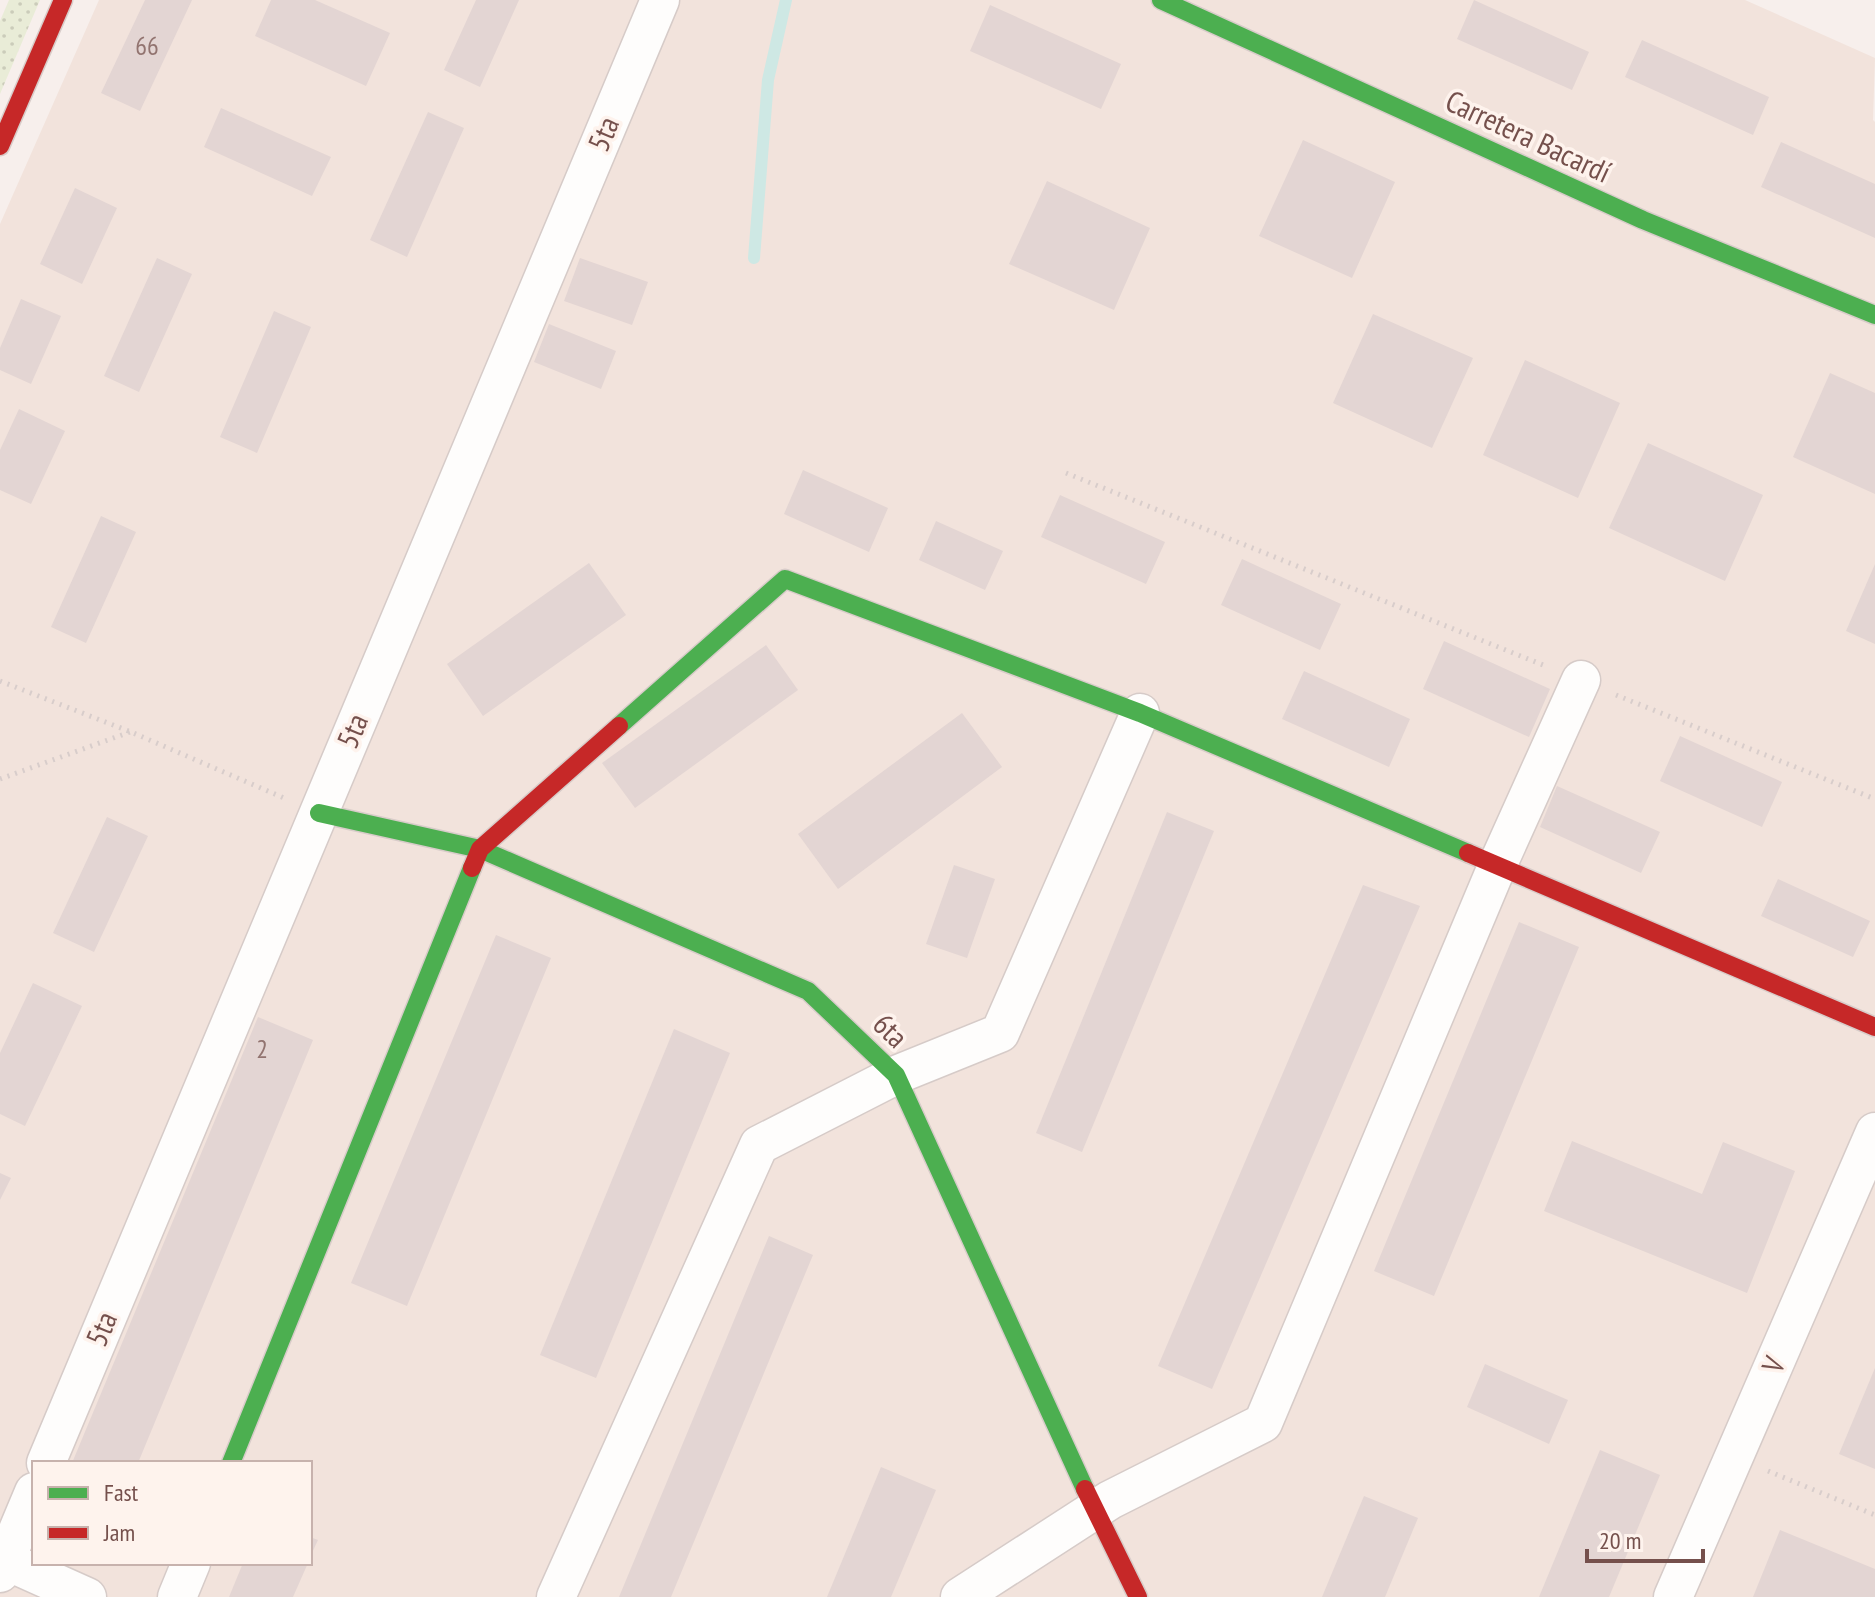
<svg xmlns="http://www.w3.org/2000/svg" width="1875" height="1597" viewBox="0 0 1875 1597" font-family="'PT Sans Narrow',sans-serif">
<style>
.residential{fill:#f2e3dc;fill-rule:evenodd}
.grass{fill:url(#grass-dots)}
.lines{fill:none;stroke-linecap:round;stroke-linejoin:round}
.stream{stroke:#cee8e4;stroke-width:12}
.building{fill:#e3d5d3}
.street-casing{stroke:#d6cbc8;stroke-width:41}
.fast-casing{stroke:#d8ccc9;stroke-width:21}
.jam-casing{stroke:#d8ccc9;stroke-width:21}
.path{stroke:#d8cdcb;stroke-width:5;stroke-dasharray:2 6;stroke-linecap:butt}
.street{stroke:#fefdfc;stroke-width:38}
.fast{stroke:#4caf50;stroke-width:18}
.jam{stroke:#c62828;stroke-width:18}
.labels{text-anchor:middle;stroke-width:7;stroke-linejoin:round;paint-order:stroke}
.number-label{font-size:26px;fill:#927470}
.street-label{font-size:30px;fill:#75504c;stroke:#fef3ed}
</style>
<defs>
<pattern id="grass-dots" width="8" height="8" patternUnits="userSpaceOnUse" patternTransform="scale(2)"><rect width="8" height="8" fill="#e9ecd7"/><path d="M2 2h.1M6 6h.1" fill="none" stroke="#cbccba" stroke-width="1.8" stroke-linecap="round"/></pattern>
</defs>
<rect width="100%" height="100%" fill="#f7efec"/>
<path class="residential" d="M99 0H1745L1875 58 1873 120 1875 122V1597H0V224ZM34 1463H310V1563H34Z"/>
<polygon class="grass" points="9,0 40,0 0,94 0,21"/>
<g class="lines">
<polyline class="stream" points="754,258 768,80 786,0"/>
</g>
<g class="building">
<polygon points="145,0 192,0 140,111 101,93"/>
<polygon points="271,0 315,0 390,33 366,86 255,36"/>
<polygon points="476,0 519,0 480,87 444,70"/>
<polygon points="1474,0 1589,52 1572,90 1457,39"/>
<polygon points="990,5 1121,64 1101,109 970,51"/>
<polygon points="1642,40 1769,97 1753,135 1625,77"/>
<polygon points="221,108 331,157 312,196 204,147"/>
<polygon points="428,112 464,128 407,257 370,240"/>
<polygon points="1303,140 1395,182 1352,278 1259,236"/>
<polygon points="1781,142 1875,184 1875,238 1761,187"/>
<polygon points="1047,181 1150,228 1114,310 1009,264"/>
<polygon points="75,188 117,208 82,284 40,264"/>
<polygon points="157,258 192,274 139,392 104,376"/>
<polygon points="580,258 648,282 632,325 564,301"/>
<polygon points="21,299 61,316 31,384 0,370 0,348"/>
<polygon points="274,311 311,327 257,453 220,437"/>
<polygon points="1373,314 1473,358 1432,448 1333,403"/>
<polygon points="549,324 616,351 601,389 534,362"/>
<polygon points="1525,360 1620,403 1578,498 1483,455"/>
<polygon points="1830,373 1875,393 1875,494 1793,457"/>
<polygon points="19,409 65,431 31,504 0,490 0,450"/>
<polygon points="1648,443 1763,495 1725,581 1609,528"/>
<polygon points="803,470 888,508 869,552 784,514"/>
<polygon points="1060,495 1165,542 1146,584 1041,537"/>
<polygon points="101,516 136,532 86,643 51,627"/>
<polygon points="936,521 1003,551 985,590 919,560"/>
<polygon points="1242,559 1341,604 1320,650 1221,605"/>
<polygon points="589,563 626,615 483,716 447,664"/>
<polygon points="1875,564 1875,644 1846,631"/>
<polygon points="1444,641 1550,689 1529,737 1423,689"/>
<polygon points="766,645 798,690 635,808 602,763"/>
<polygon points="1304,671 1410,719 1389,767 1282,719"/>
<polygon points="962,713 1002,767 838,889 798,834"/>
<polygon points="1680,736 1782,782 1762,827 1660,781"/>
<polygon points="1557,786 1660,832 1641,873 1540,827"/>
<polygon points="1167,812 1214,831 1082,1152 1036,1133"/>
<polygon points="107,817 148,836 94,952 53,933"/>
<polygon points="954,865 995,879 967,958 926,944"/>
<polygon points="1778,879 1870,921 1853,957 1761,916"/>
<polygon points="1363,885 1420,906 1212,1389 1158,1366"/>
<polygon points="1519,922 1579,947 1434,1296 1374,1271"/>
<polygon points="496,935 551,958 407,1306 351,1283"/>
<polygon points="33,983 82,1006 25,1126 0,1114 0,1053"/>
<polygon points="258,1017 313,1040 138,1463 72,1463"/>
<polygon points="674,1029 730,1053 596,1378 540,1355"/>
<polygon points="1572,1141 1702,1194 1723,1142 1795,1171 1747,1293 1544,1211"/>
<polygon points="0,1173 11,1178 0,1200"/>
<polygon points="769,1236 813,1255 671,1597 619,1597"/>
<polygon points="1485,1364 1568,1400 1549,1444 1467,1407"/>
<polygon points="1875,1368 1875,1469 1839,1454"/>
<polygon points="1600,1450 1660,1475 1609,1597 1539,1597"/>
<polygon points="881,1467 936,1490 891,1597 827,1597"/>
<polygon points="1364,1496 1418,1518 1385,1597 1322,1597"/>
<polygon points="1780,1530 1875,1569 1875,1597 1753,1597"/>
<polygon points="310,1537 318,1540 310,1557"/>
<polygon points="243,1563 308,1563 293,1597 229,1597"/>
</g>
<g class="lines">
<g class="street-casing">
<g id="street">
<polyline points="46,1463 660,0"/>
<polyline points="0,1558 87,1597"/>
<polyline points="0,1573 34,1492"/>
<polyline points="177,1597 191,1563"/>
<polyline points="556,1597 759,1145 896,1075 1000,1033 1140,713"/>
<polyline points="960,1597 1110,1500 1263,1423 1498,864 1581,680"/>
<polyline points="1673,1597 1875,1132"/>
</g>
</g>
<g class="fast-casing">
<g id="fast">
<polyline points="1161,0 1643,220 1875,315"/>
<polyline points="619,726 785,579 1140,713 1468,853"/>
<polyline points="319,813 480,849 808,991 896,1075 1085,1489"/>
<polyline points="231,1463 472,868"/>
</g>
</g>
<g class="jam-casing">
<g id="jam">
<polyline points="0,146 63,0"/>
<polyline points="1468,853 1875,1027"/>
<polyline points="472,868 480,849 619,726"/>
<polyline points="1085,1489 1138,1597"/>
</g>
</g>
<g class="path">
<polyline points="1066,473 1548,667"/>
<polyline points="0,681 131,732 284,798"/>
<polyline points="1616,695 1875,799"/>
<polyline points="0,779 130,732"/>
<polyline points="1768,1471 1875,1515"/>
</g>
<use href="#street" class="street"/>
<use href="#fast" class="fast"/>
<use href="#jam" class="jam"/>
</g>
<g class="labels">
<g class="number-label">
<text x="147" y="55">66</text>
<text x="262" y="1058">2</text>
</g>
<g class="street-label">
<text transform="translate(604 134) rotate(-67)" y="10">5ta</text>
<text transform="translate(1528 137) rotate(25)" y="10">Carretera Bacardí</text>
<text transform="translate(353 731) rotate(-67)" y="10">5ta</text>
<text transform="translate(890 1031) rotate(44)" y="10">6ta</text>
<text transform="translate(102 1329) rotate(-67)" y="10">5ta</text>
<text transform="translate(1774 1365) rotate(-67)" y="10">V</text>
</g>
</g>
<rect x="32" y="1461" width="280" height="104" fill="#fef3ed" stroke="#c7b2ad" stroke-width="2"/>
<rect x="48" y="1487" width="40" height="12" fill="#4caf50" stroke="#c7b2ad" stroke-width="2"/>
<text x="104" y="1501" font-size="24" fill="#75504c">Fast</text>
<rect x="48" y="1527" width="40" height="12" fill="#c62828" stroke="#c7b2ad" stroke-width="2"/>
<text x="104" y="1541" font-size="24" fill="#75504c">Jam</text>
<path d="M1587 1549v12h116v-12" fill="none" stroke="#75504c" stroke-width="4"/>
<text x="1599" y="1549" font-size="24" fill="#75504c" stroke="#fef3ed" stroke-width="6" paint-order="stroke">20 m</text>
</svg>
